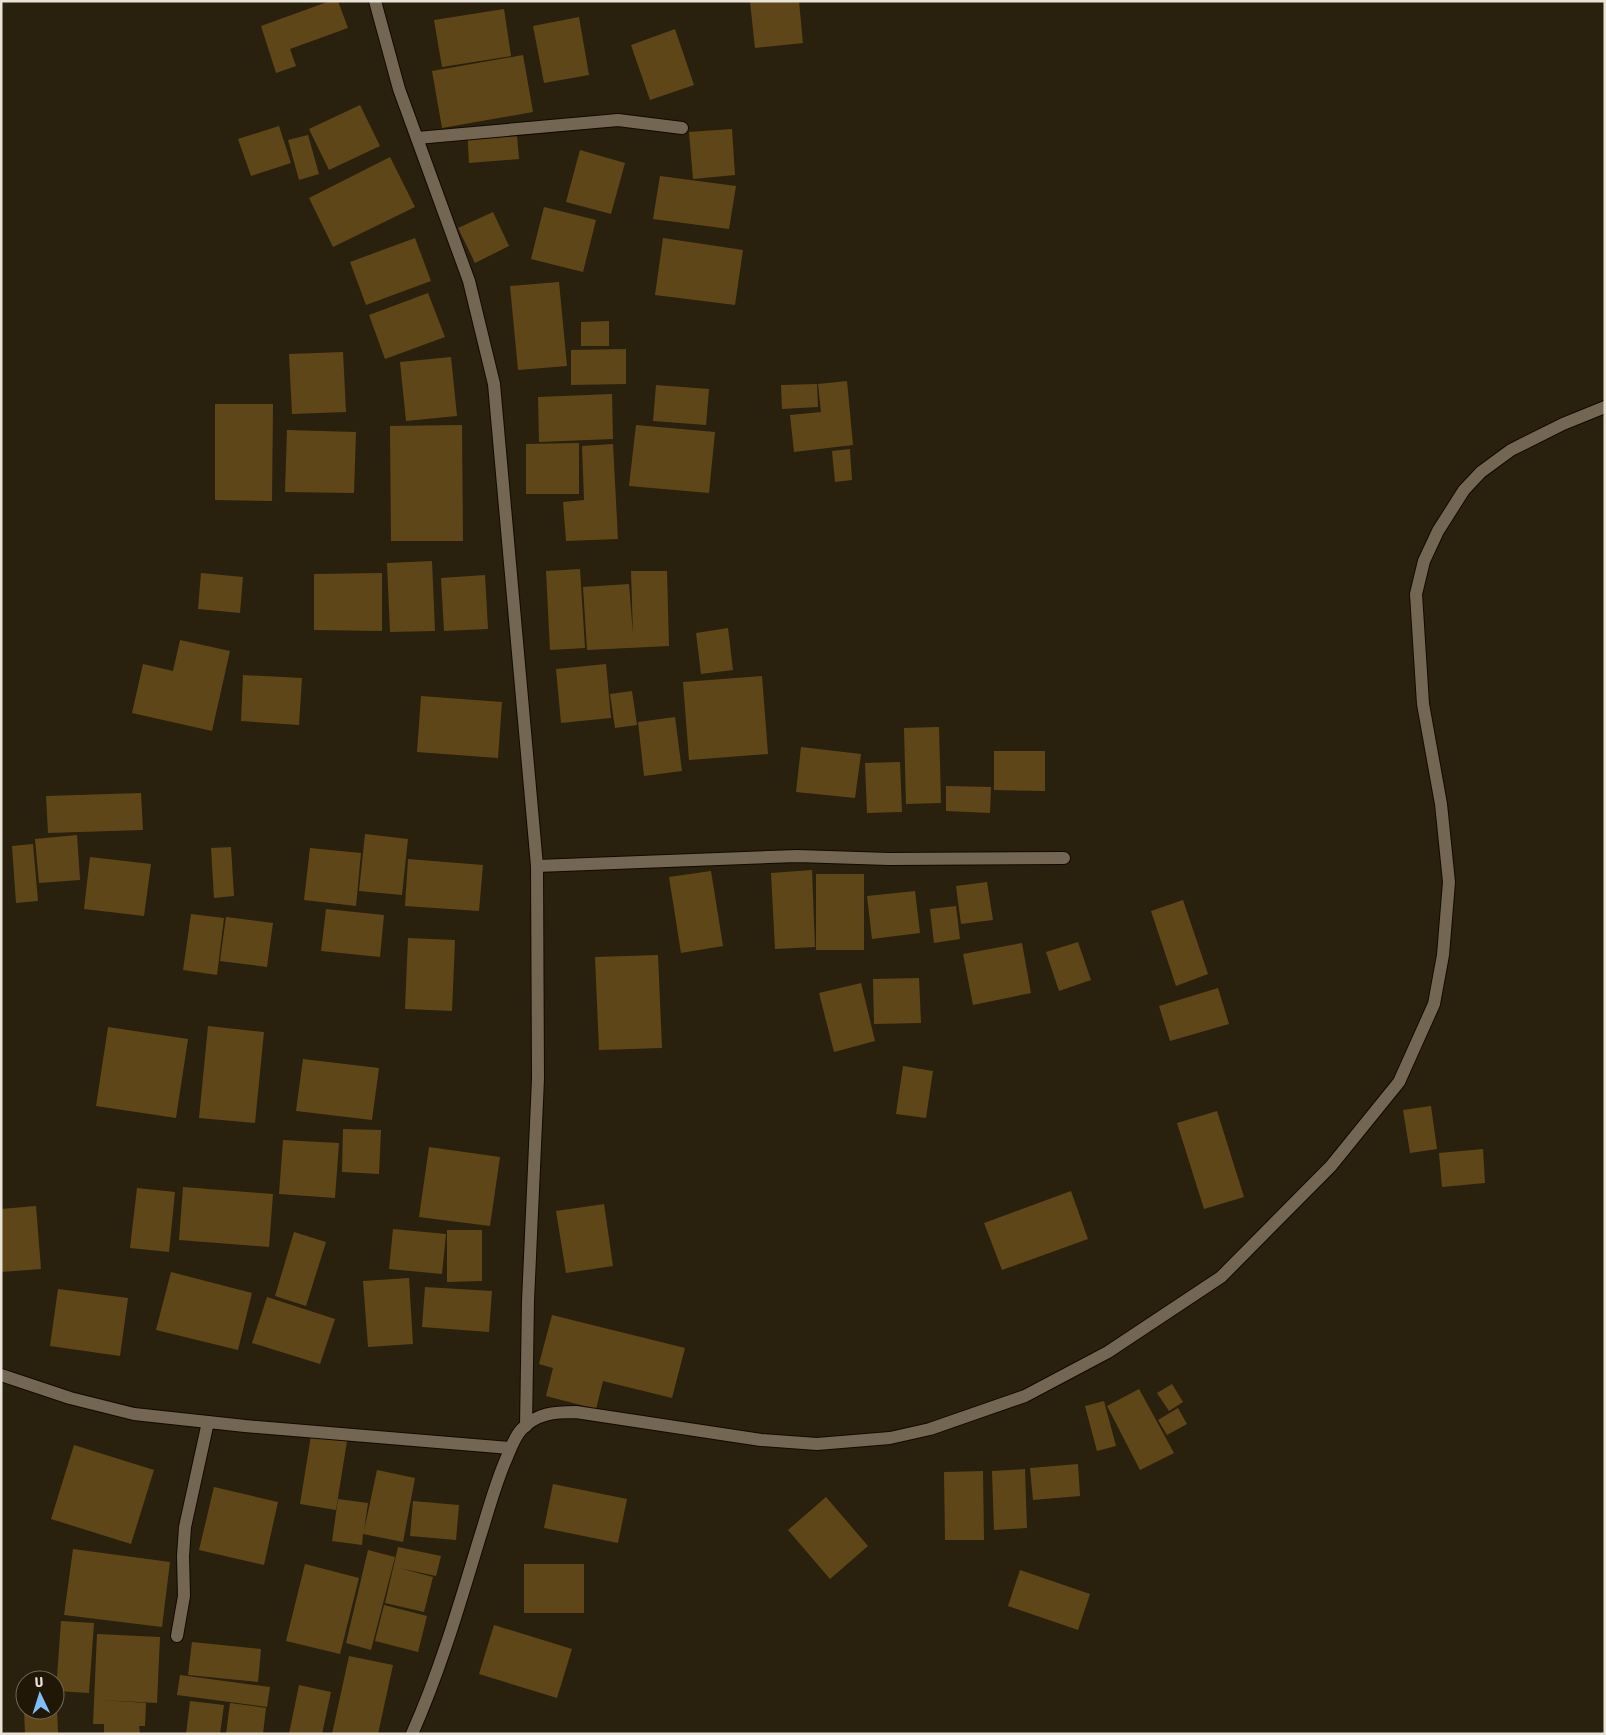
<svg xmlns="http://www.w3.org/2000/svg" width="1606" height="1735" viewBox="0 0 1606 1735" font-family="'Asap Condensed',sans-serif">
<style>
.building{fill:#5f4618}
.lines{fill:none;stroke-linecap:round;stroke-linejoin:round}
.minor-casing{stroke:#130900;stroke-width:14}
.tertiary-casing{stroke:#130900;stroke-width:14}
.minor{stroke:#736753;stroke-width:12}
.tertiary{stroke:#736753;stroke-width:12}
</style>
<rect width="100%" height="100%" fill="#2a200e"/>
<g class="building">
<polygon points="330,1 338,1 348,28 290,49 296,66 276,73 261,26"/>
<polygon points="799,1 803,43 755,48 750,2"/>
<polygon points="504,9 511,56 442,67 434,20"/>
<polygon points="579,17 589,75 544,83 533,26"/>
<polygon points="675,29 694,85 650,100 631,45"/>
<polygon points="523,55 533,112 442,128 432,71"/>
<polygon points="360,105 380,146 329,170 309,129"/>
<polygon points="516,124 519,159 469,163 467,127"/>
<polygon points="279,126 291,163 251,176 238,139"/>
<polygon points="732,129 735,175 693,179 689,132"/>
<polygon points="308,135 319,174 299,180 288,140"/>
<polygon points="580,150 625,163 611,214 566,202"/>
<polygon points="390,157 415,207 333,247 309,198"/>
<polygon points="660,176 736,186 729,229 653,219"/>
<polygon points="544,207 596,220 583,272 531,259"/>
<polygon points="493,212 509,246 475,263 458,228"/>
<polygon points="415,238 431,281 366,305 350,262"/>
<polygon points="663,238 743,250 735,305 655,295"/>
<polygon points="559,282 567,366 518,370 510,286"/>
<polygon points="428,293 445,337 385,359 369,315"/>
<polygon points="609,321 609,346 581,346 581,322"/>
<polygon points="626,349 626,384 571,385 571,350"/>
<polygon points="343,352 346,412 292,414 289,354"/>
<polygon points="451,357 457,416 406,421 400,362"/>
<polygon points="847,381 853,445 794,452 790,415 821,412 818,384"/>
<polygon points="817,384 818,407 782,409 781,385"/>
<polygon points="656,385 709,389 706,425 653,421"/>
<polygon points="612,394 613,439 539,442 538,397"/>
<polygon points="215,404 273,404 272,501 215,500"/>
<polygon points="462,425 463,541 391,541 390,426"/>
<polygon points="636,425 715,432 709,493 629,486"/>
<polygon points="287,430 356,432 354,493 285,492"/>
<polygon points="579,443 579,494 526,494 526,444"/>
<polygon points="613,444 618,539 566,541 563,502 584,500 582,446"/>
<polygon points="850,449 852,480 835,482 832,451"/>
<polygon points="432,561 435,631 390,632 387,563"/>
<polygon points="580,569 585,648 550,650 546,571"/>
<polygon points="631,571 667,571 669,646 587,650 583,587 629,584 633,635"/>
<polygon points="201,573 243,577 240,613 198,609"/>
<polygon points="382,573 382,631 314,630 314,574"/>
<polygon points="485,575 488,629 444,631 441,578"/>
<polygon points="728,628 733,670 701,674 696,633"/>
<polygon points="180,640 230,651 212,731 132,713 143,664 173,671"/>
<polygon points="606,664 611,718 561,723 556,669"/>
<polygon points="243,675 302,678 299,725 241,721"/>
<polygon points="762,676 768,754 689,760 683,682"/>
<polygon points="632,691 637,725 615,728 610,694"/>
<polygon points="421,696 502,702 498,758 417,752"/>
<polygon points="675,717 682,771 644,776 638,722"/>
<polygon points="939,727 941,803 906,804 904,728"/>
<polygon points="801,747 861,754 855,798 796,792"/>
<polygon points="994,751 1045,751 1045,791 994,790"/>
<polygon points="900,762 902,812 867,813 865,763"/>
<polygon points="946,786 991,787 990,813 946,811"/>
<polygon points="141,793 143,830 48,833 46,796"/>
<polygon points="365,834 408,839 402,895 359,891"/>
<polygon points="77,835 80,880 39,883 35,839"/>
<polygon points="33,844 38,901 16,903 12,846"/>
<polygon points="231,847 234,896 214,898 211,848"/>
<polygon points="310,848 361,853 356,906 304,900"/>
<polygon points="90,857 151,864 144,916 84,909"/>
<polygon points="408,859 483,865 479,911 405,906"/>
<polygon points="812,870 815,947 775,949 771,873"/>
<polygon points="711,871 723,946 681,953 669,877"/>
<rect x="816" y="874" width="48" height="76"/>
<polygon points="987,882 993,920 961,924 956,886"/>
<polygon points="915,891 920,933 872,939 867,896"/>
<polygon points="1183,900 1208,974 1176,986 1151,911"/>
<polygon points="956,906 960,939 934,943 930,909"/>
<polygon points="326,909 384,915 380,957 321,951"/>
<polygon points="191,914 224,918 217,975 183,970"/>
<polygon points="226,917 273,923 267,967 220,961"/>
<polygon points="408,938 455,940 452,1011 405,1009"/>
<polygon points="1078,942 1091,980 1059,991 1046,952"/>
<polygon points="1022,943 1031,993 973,1005 963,954"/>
<polygon points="658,955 662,1048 599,1050 595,957"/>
<polygon points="919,978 921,1023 874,1024 873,979"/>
<polygon points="861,983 875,1041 834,1052 819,993"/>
<polygon points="1218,988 1229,1024 1170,1041 1159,1006"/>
<polygon points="208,1026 264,1032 255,1123 199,1118"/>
<polygon points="108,1027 188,1039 176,1118 96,1106"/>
<polygon points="303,1059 379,1068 372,1120 296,1111"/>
<polygon points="903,1066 933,1071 926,1118 896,1114"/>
<polygon points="1431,1106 1437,1149 1410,1153 1403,1110"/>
<polygon points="1217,1111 1244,1197 1204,1209 1177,1123"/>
<polygon points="343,1129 381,1130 379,1174 342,1172"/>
<polygon points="283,1140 339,1143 335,1198 279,1194"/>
<polygon points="429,1147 500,1157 490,1226 419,1217"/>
<polygon points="1483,1149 1485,1183 1442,1187 1439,1153"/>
<polygon points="183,1187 273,1194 269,1247 179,1240"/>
<polygon points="137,1188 175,1192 169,1252 130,1248"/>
<polygon points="1071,1191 1088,1239 1002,1270 984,1223"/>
<polygon points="604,1204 613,1266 566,1273 556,1211"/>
<polygon points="36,1206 41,1269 1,1272 1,1209"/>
<polygon points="393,1229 446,1234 442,1274 389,1269"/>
<polygon points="447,1230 482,1230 482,1281 447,1282"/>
<polygon points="294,1232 326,1242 306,1306 275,1296"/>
<polygon points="171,1272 252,1293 238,1350 156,1330"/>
<polygon points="409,1278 413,1344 368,1347 363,1281"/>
<polygon points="425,1287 492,1291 489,1332 422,1327"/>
<polygon points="58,1289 128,1298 120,1356 50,1346"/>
<polygon points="267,1297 335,1319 320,1364 252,1343"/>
<polygon points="552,1315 685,1348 672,1398 603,1381 596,1409 546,1396 553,1368 539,1364"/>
<polygon points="1172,1384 1183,1402 1169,1411 1157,1393"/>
<polygon points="1139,1389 1174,1453 1140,1470 1107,1406"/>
<polygon points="1104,1401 1116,1446 1097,1451 1085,1406"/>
<polygon points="1178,1408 1187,1424 1167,1435 1158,1420"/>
<polygon points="311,1436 347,1441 336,1510 300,1504"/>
<polygon points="74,1445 154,1470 131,1544 51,1519"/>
<polygon points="1078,1464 1080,1496 1033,1500 1030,1468"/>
<polygon points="1025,1469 1027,1528 994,1530 992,1471"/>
<polygon points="377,1470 415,1478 403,1542 363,1534 362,1545 332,1541 338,1499 368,1503 364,1531"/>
<polygon points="983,1471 984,1540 945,1540 944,1472"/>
<polygon points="553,1484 627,1499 618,1543 544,1528"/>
<polygon points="214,1487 278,1502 264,1565 199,1550"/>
<polygon points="826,1497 868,1546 830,1579 788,1530"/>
<polygon points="413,1501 459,1505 456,1540 410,1536"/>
<polygon points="398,1547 441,1556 436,1576 399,1568 433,1577 424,1612 385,1603"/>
<polygon points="73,1549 170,1562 162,1627 64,1615"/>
<polygon points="368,1550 395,1557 371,1650 346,1643"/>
<polygon points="305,1564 359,1578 340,1654 286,1641"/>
<rect x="524" y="1564" width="60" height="49"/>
<polygon points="1020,1570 1090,1594 1078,1630 1008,1606"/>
<polygon points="384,1605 427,1616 418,1652 375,1641"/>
<polygon points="61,1621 94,1623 89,1693 56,1691"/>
<polygon points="494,1625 572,1649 557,1698 479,1674"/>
<polygon points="97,1634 160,1637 157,1703 101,1700 146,1703 145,1726 139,1726 140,1734 104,1734 104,1724 93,1724"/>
<polygon points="192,1642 261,1649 258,1682 188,1675"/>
<polygon points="349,1656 393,1665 378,1734 332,1734"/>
<polygon points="180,1675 270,1687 267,1707 177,1695"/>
<polygon points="299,1685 331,1692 322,1734 289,1734"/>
<polygon points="190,1701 224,1705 220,1734 186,1734"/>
<polygon points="230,1703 266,1708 263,1734 226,1734"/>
<polygon points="55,1705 57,1705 58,1734 25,1734 24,1710 55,1710"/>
</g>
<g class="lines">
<g class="minor-casing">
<g id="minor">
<polyline points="375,1 399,89 469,281 494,384 537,866 538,1079 528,1301 526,1426"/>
<polyline points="417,138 618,120 682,128"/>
<polyline points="537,866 797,856 889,859 1064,858"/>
<polyline points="1,1375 70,1398 134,1414 245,1426 510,1448"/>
<polyline points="177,1636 184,1596 183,1556 185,1527 208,1422"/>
</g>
</g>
<g class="tertiary-casing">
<path id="tertiary" d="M412 1734C440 1671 459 1606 479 1540 488 1512 495 1484 507 1457 511 1448 514 1438 521 1430 536 1413 555 1412 576 1412L761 1440 817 1444 890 1438 930 1429 1025 1396 1108 1352 1221 1277 1331 1166 1399 1082 1434 1004 1443 955 1449 882 1441 804 1423 704 1416 594 1424 561 1438 531 1464 490 1481 472 1511 450 1563 424 1605 407"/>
</g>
<use href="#minor" class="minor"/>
<use href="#tertiary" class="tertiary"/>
</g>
<rect width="1606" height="1735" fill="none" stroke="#eae3d8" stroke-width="5"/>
<g transform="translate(40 1695) rotate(356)"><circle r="24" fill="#201706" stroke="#71695a"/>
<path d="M0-4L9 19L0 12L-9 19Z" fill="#80bdfa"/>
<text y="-8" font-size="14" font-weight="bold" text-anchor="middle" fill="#eae3d8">U</text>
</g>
</svg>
